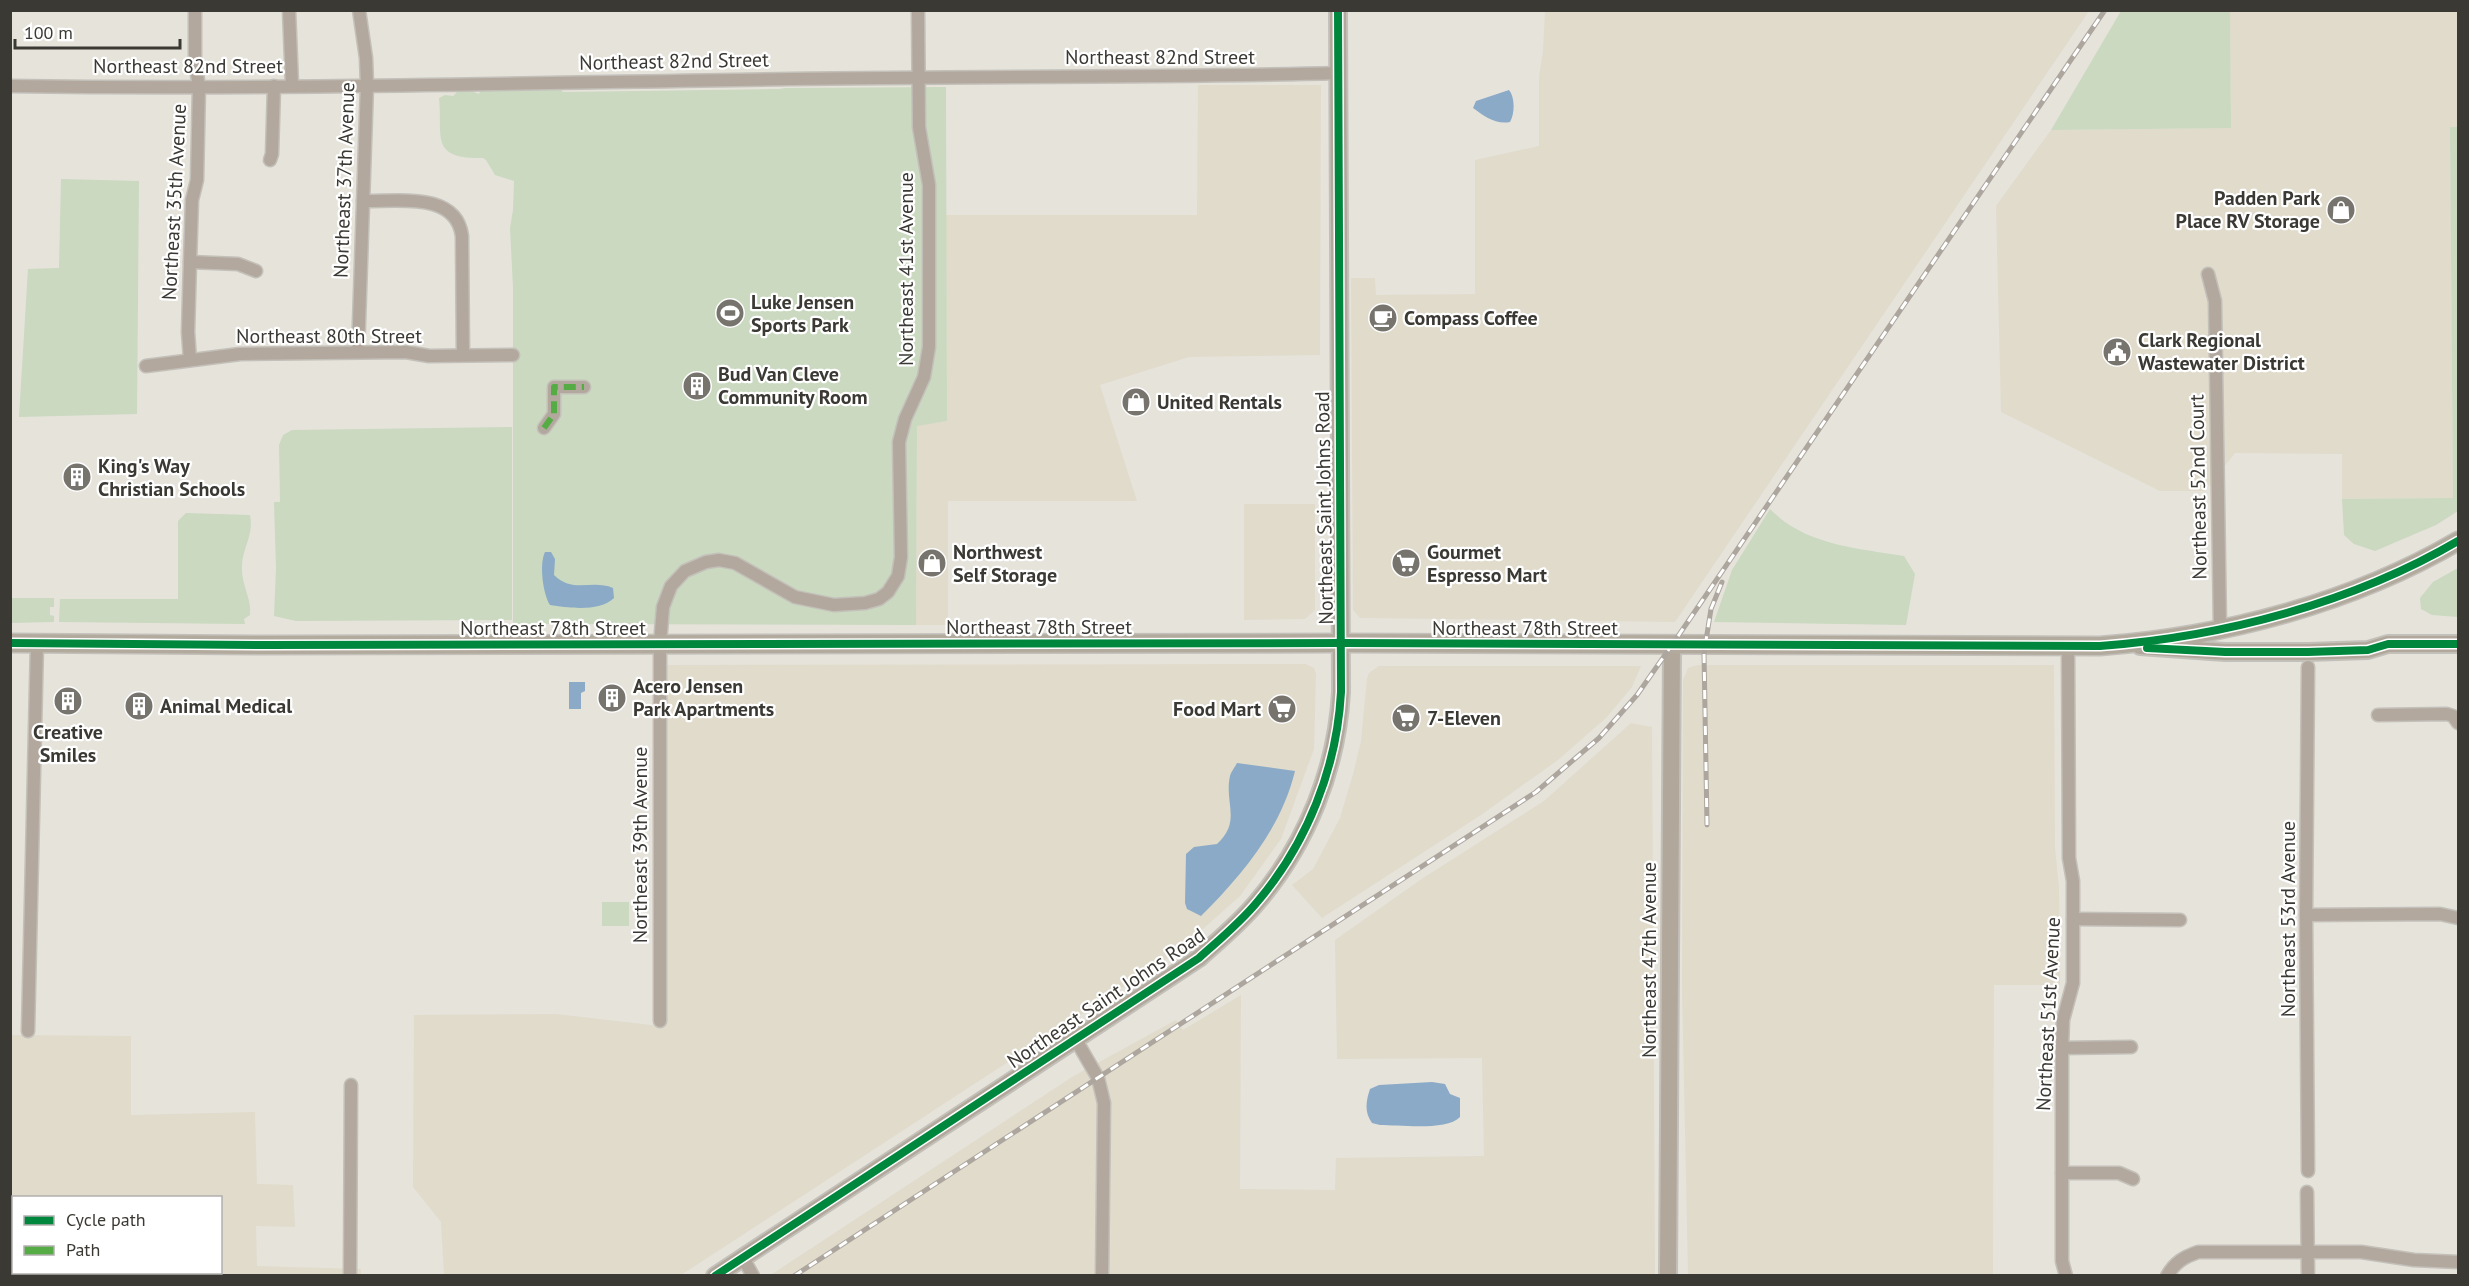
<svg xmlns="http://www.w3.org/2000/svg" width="2469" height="1286" viewBox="0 0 2469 1286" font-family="'PT Sans',sans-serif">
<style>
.built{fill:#e0dbcb;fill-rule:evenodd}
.green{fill:#cad9c0}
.water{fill:#8aaac7}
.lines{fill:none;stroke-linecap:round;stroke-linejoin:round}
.street-casing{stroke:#c3c0ba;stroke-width:15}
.secondary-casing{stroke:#c3c0ba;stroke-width:20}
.primary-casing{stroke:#c3c0ba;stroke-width:21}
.street{stroke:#b3a89e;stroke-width:12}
.secondary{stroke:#b1a79a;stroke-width:16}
.primary{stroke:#b3aa9e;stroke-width:18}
.rail-casing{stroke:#aca69e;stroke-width:5}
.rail{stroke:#fff;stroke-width:3;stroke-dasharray:9;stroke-linecap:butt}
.quiet{stroke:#55ac45;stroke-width:6;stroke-dasharray:12 6;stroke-linecap:butt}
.cycleway-casing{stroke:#fff;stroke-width:11}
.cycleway{stroke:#00873e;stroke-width:8}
.labels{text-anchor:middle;stroke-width:4.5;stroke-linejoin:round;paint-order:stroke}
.street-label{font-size:20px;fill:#3b3934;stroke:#fff}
.poi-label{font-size:20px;font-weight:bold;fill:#3b3934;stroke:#fff;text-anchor:start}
</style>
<rect width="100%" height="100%" fill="#e6e3db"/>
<g class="built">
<polygon points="1545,11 2089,11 1675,622 1360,618 1353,610 1351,278 1375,278 1376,295 1475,294 1475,160 1539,146 1539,77 1543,51"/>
<polygon points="2230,11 2458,11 2458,127 2450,127 2453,498 2342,499 2342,454 2235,453 2205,491 2160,491 2001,412 1996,206 2051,130 2231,128"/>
<polygon points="1198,85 1321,85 1320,355 1189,357 1100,385 1137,501 948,501 948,625 916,625 917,425 947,421 946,215 1197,215"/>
<polygon points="1244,504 1315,504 1315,610 1305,619 1244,620"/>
<polygon points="1306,664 1314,668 1316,674 1314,749 1281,839 1240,896 1177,952 681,1275 444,1275 441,1222 413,1187 414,1015 556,1014 660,1026 656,665"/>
<polygon points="1698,665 2054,665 2055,848 2059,888 2060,985 1994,985 1993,1275 1688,1275 1682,985 1683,680 1688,668"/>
<polygon points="1379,666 1641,666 1632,687 1607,717 1558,760 1481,815 1322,918 1292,885 1313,869 1340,818 1353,774 1361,741 1367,678 1369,673"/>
<polygon points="1631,723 1652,727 1655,1275 769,1276 1072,1077 1176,1020 1183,1030 1241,995 1240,1189 1335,1190 1336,1158 1484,1156 1482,1058 1337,1059 1335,940 1423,878 1544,801"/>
<path d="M11 1035 131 1036V1115L255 1112 257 1184 293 1185 295 1227 256 1226 257 1266 361 1269V1276H11ZM14 1198H220V1272H14Z"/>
</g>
<g class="green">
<polygon points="2121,11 2230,11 2231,128 2051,130"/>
<path d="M946 87 947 421 917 426 916 625 513 624V287L510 228 513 210 514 181 495 175 486 160 483 158C429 159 443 137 439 98L445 95 453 96 459 90H468L479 94 481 89 559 88 563 92 779 89 785 88Z"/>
<polygon points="2450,127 2458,127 2458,511 2436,525 2375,551 2354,544 2344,535 2342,499 2453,498"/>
<polygon points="61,179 139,181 137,414 19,417 28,269 59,268"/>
<polygon points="512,427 512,620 296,621 274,616 276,568 274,502 280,502 279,445 283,435 292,430"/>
<path d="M1770 509C1805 545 1856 548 1904 556L1915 574 1906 625 1714 622 1732 570Z"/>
<path d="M186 513 250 515C254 535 243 547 242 565 241 586 252 598 250 615L244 619 245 624 59 622 60 599H178V521Z"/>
<polygon points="2458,568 2458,617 2432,615 2421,609 2420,598 2433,582"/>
<polygon points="11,598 54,598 54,607 50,607 50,615 54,616 54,622 11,623"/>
<rect x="602" y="902" width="27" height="24"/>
</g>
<g class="water">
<path d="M1509 90C1515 97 1515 114 1510 122 1496 125 1484 116 1473 108L1476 101Z"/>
<path d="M545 552H551L555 559 554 575C573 594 592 579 613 588L614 598C600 612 569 608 550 605 543 594 539 564 545 552Z"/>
<polygon points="569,682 585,682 585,691 581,693 581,709 569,709"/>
<path d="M1237 763 1295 771C1281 829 1242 875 1201 916L1187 909 1185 903 1186 854 1194 847 1217 844C1242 821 1224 803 1230 776 1231 772 1235 767 1237 763Z"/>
<path d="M1432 1082 1445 1084 1450 1094 1460 1098V1117C1447 1131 1400 1125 1380 1125L1372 1123C1364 1112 1366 1101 1370 1089L1379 1085Z"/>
</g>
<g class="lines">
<g class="street-casing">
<g id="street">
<polyline points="289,10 292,85"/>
<path d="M10 86C271 90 531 83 791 79 973 76 1156 78 1338 73"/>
<polyline points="270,160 272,154 274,86"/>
<path d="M363 201C397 202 456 191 462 236L463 355"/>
<polyline points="190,262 238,264 256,271"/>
<polyline points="2208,274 2215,301 2220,628"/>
<polyline points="358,352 367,85 366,58 359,10"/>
<polyline points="190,360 188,332 190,262 192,200 197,180 199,86 195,63 195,10"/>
<polyline points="146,366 240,354 406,352 429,356 513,355"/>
<polyline points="544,428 554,414 554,387 584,387"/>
<polyline points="2308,667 2306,915 2308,1171"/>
<polyline points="2378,715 2447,714 2453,716 2458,723"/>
<polyline points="2306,915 2440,914 2458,918"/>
<polyline points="2073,919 2180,920"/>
<polyline points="660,1021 660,644 663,607 671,586 685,571 706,562 719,560 735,563 795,597 834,605 865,603 879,599 888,592 898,576 901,557 899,442 905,419 924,377 929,347 929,185 919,127 918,10"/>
<polyline points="28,1031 37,643"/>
<polyline points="1076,1040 1098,1078 1104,1103 1102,1276"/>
<polyline points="2062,1048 2131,1047"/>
<polyline points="2062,1173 2119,1173 2133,1179"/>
<polyline points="2307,1192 2308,1276"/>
<polyline points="743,1258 753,1276"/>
<polyline points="350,1276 351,1085"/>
<polyline points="2066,1276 2062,1261 2062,1048 2063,1020 2073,983 2073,881 2069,858 2068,647"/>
<path d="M2167 1276C2175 1262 2184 1257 2198 1252H2361L2414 1260 2458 1262"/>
</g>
</g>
<g class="secondary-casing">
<g id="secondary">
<polyline points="2140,646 2225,652 2308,652 2368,650 2388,644 2458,644"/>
<path d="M715 1276 1199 958C1219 940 1241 922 1258 901 1307 843 1337 768 1341 692L1338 10"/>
<polyline points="1668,1276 1672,645"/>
</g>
</g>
<g class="primary-casing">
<path id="primary" d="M10 643 265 645 1342 643 2100 646C2223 637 2352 603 2458 541"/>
</g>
<use href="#street" class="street"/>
<use href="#secondary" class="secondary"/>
<use href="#primary" class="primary"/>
<g class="rail-casing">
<g id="rail">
<polyline points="1707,825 1704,653 1711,609 1722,582"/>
<polyline points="794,1276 1536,792 1599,738 1637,695 1672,645 2105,10"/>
</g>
</g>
<use href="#rail" class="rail"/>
<polyline class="quiet" points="544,428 554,414 554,387 584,387"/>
<g class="cycleway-casing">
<g id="cycleway">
<path d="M10 643 265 645 1342 643 2100 646C2223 637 2352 603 2458 541"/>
<polyline points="2147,648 2225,652 2308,652 2368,650 2388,644 2458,644"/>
<path d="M715 1276 1199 958C1219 940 1241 922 1258 901 1307 843 1337 768 1341 692L1338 10"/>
</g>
</g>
<use href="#cycleway" class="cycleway"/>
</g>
<defs>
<g id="shop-disc" transform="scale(1.5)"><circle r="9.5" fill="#77746e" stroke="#fff"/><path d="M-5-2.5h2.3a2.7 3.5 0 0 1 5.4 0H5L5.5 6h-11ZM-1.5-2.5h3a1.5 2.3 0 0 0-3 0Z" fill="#fff"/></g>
<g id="stadium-disc" transform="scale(1.5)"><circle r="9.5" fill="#77746e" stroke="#fff"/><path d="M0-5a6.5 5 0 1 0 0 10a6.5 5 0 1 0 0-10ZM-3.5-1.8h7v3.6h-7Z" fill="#fff"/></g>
<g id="cafe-disc" transform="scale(1.5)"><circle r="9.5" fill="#77746e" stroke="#fff"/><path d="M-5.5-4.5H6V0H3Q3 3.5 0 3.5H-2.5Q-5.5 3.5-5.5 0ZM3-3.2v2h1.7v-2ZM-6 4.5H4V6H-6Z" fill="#fff"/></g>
<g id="civic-disc" transform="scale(1.5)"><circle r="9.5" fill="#77746e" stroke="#fff"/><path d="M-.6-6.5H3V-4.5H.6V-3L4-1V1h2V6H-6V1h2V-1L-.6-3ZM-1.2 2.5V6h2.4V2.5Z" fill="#fff"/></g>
<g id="building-disc" transform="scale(1.5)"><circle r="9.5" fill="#77746e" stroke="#fff"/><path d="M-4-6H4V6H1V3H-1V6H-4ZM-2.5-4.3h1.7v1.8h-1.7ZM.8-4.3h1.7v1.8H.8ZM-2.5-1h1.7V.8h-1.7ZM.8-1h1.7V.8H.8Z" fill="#fff"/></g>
<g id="supermarket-disc" transform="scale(1.5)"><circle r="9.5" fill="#77746e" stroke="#fff"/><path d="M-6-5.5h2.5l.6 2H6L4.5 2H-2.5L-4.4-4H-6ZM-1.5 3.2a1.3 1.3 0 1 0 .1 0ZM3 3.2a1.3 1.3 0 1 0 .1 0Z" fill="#fff"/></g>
</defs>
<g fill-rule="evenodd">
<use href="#shop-disc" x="2341" y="210"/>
<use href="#stadium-disc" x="730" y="313"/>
<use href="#cafe-disc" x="1383" y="318"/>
<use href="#civic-disc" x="2117" y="352"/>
<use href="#building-disc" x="697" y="386"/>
<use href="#shop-disc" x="1136" y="402"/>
<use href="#building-disc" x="77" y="477"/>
<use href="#shop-disc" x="932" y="563"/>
<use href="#supermarket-disc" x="1406" y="563"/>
<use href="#building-disc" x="612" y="698"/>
<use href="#building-disc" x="68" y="701"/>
<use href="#building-disc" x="139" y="706"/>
<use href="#supermarket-disc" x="1282" y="709"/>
<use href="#supermarket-disc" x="1406" y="718"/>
</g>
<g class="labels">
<g class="street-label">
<text x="1160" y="64">Northeast 82nd Street</text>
<text transform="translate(674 61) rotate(-1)" y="7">Northeast 82nd Street</text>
<text x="188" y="73">Northeast 82nd Street</text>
<text transform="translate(344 180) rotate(-88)" y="7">Northeast 37th Avenue</text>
<text transform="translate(174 202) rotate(-87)" y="7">Northeast 35th Avenue</text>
<text transform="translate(906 269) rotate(-90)" y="7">Northeast 41st Avenue</text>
<text x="329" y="343">Northeast 80th Street</text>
<text transform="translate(2198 487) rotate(-91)" y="7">Northeast 52nd Court</text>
<text transform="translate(1324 508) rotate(-91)" y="7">Northeast Saint Johns Road</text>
<text x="1039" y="634">Northeast 78th Street</text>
<text x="553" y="635">Northeast 78th Street</text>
<text x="1525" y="635">Northeast 78th Street</text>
<text transform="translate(640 845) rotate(-90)" y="7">Northeast 39th Avenue</text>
<text transform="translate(2288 919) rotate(-90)" y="7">Northeast 53rd Avenue</text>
<text transform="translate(1649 960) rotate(-90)" y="7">Northeast 47th Avenue</text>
<text transform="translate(1106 998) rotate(-34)" y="7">Northeast Saint Johns Road</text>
<text transform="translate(2048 1014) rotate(-87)" y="7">Northeast 51st Avenue</text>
</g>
<g class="poi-label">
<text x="2320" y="205" text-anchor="end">Padden Park<tspan x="2320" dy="23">Place RV Storage</tspan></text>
<text x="751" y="309">Luke Jensen<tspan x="751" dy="23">Sports Park</tspan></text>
<text x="1404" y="325">Compass Coffee</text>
<text x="2138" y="347">Clark Regional<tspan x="2138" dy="23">Wastewater District</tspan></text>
<text x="718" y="381">Bud Van Cleve<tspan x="718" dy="23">Community Room</tspan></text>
<text x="1157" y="409">United Rentals</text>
<text x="98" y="473">King's Way<tspan x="98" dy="23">Christian Schools</tspan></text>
<text x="953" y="559">Northwest<tspan x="953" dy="23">Self Storage</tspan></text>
<text x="1427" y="559">Gourmet<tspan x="1427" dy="23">Espresso Mart</tspan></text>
<text x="633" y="693">Acero Jensen<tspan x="633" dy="23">Park Apartments</tspan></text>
<text x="160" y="713">Animal Medical</text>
<text x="1261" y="716" text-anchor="end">Food Mart</text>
<text x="1427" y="725">7-Eleven</text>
<text x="68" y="739" text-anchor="middle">Creative<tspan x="68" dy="23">Smiles</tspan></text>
</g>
</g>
<rect width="2469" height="1286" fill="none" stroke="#3b3934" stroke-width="24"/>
<rect x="12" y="1196" width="210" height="78" fill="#ffffff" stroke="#b1b0ae" stroke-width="1.5"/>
<rect x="24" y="1216" width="30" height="9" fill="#00873e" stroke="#b1b0ae" stroke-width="1.5"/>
<text x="66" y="1226" font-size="18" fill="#3b3934">Cycle path</text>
<rect x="24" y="1246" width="30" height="9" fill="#55ac45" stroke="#b1b0ae" stroke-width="1.5"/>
<text x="66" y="1256" font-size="18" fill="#3b3934">Path</text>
<path d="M15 39v9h165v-9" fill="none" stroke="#3b3934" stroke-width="3"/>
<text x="24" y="39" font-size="18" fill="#3b3934" stroke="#ffffff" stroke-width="4.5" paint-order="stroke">100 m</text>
</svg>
